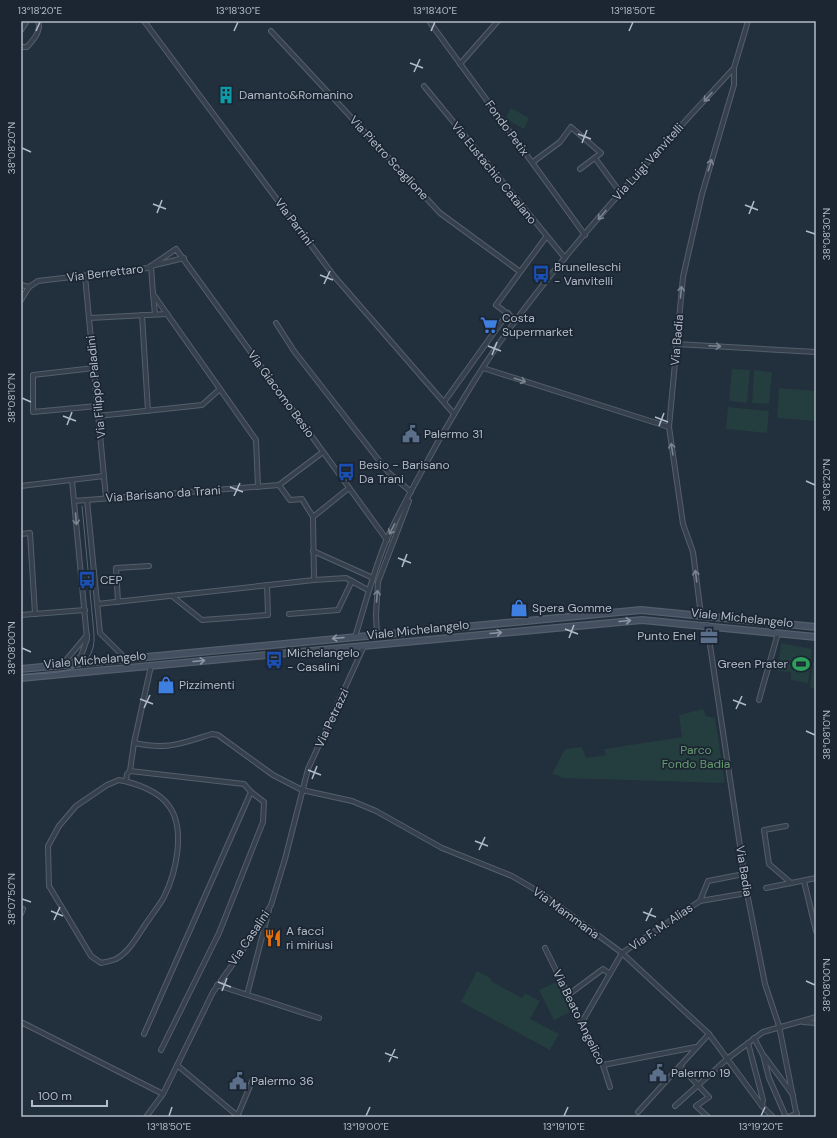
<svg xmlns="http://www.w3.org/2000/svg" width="837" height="1138" viewBox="0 0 837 1138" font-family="'DM Sans',sans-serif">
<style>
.green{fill:#243d3e}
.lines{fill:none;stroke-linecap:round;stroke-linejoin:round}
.street-casing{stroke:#545f6b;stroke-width:6}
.secondary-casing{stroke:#545f6b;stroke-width:8}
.street{stroke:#36414d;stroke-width:4}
.secondary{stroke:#445060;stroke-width:5.5}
.tram{stroke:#586575;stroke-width:1}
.oneway{stroke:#7a8591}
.oneway2{stroke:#8c96a4}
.ticks{fill:none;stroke:#b2bcc9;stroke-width:1.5}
.labels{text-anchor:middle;stroke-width:3.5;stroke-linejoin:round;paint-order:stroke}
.poi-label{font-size:12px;fill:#b2bcc9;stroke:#1b2632;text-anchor:start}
.street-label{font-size:12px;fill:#b2bcc9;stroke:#1b2632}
.park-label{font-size:12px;fill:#679b70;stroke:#1b2632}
.neatline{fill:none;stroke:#b2bcc9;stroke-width:1.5}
.ticks-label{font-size:10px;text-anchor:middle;fill:#b2bcc9}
</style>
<rect width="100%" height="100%" fill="#222f3d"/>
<g class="green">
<polygon points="511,108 529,118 524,129 505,119"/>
<polygon points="732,369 750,370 747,403 729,401"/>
<polygon points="754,370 772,372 769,404 752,403"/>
<polygon points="779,388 816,391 816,421 777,418"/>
<polygon points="728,407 769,411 767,433 726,429"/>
<polygon points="781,643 812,649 808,683 791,680 791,672 778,671"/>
<polygon points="814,654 816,654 816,688 810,688"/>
<polygon points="703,709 706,716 715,718 725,783 561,778 560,776 552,774 565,749 582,747 586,758 606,755 604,749 682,737 679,715"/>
<polygon points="477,971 492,979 491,981 522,998 525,993 540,1001 530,1019 559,1034 550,1050 461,1002"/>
<polygon points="556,982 570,1012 554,1020 539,990"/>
</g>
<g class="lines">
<g class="street-casing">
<g id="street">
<polyline points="144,21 334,276 454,414"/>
<polyline points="429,21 585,235"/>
<polyline points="21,30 27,21"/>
<polyline points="271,31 440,213 519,271"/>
<path d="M21 47H27C33 40 42 31 38 21"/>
<polyline points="460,64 498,21"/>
<polyline points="424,86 565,258"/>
<polyline points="595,158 620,192"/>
<polyline points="533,162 560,142 571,127 601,153 580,169"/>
<polyline points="184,258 151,266 153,294 256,440 258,487"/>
<polyline points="85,276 106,498"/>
<polyline points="21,285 29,287"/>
<polyline points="153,294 155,314"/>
<polyline points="21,300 29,287 38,281 148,268 176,249 387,540"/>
<polyline points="142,315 148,411"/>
<polyline points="89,318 167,314"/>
<polyline points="516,320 496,305 546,237"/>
<polyline points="276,323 294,351 388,472 411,492"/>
<polyline points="676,344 816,352"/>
<polyline points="94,368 33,375 33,412 97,406"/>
<polyline points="483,368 669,427"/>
<polyline points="444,402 508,313"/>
<polyline points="98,416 202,405 220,389"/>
<polyline points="279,485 290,500 302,499 313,517"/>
<polyline points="21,486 104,476"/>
<polyline points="87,500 100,633 125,658"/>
<polyline points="74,501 279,485 323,452"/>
<polyline points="21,534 30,533 35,614"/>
<polyline points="313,551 371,577"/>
<polyline points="314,580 313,517 349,488"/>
<polyline points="172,596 202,620 268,615 267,585"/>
<polyline points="118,602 116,568 149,566"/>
<polyline points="97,604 314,580 346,578 368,590"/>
<polyline points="289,614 338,610 352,581"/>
<polyline points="21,615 85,610"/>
<polyline points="701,615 693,552 683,524 669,427 683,277 702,194 734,85 734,68 748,21"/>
<polyline points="707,625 747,893 765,984 779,1026 797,1117"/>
<polyline points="377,635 376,615 378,582 409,501"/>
<path d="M355 637C365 605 373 573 386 541 401 507 421 473 439 440 463 399 487 358 516 320 582 231 659 150 734 68"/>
<polyline points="72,663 81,656 87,639 72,480"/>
<polyline points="62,665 87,635"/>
<polyline points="759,700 778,633"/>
<path d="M134 743C168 750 179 744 212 734L218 735 273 775 302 790 352 801 376 811 442 848 512 876 541 893 622 953 709 1034 762 1106 773 1117"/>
<path d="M119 780C135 783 159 791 169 806 186 829 176 873 164 897 159 906 151 916 145 925 137 937 129 952 116 959 111 961 105 962 101 963L91 956 49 886 48 846 59 826 76 806 107 785Z"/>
<polyline points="126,781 127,774 130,771"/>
<polyline points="786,826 764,830 769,864 791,883"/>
<polyline points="744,874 708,881 700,901 747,893"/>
<polyline points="804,881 816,931"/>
<polyline points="766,888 816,878"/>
<polyline points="21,914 23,909"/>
<polyline points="545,948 603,1065 610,1087"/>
<polyline points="217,985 319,1018"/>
<polyline points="248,991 269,910"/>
<polyline points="568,995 603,969 610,974"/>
<polyline points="21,1022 163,1094"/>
<polyline points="582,1022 622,953 700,901"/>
<polyline points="803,1022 816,1023"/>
<polyline points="144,1034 251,792 244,784 130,771 134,743 151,666"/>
<polyline points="754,1038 763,1055 769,1078 786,1117"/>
<polyline points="748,1043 763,1100 762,1106"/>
<polyline points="161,1050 219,933 263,822 264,802 251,792"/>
<polyline points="765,1057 793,1095"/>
<polyline points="177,1065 239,1117"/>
<polyline points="603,1065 696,1047"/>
<polyline points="680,1066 709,1097 696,1106 708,1117"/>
<polyline points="675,1106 727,1059 763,1032 816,1017"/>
<polyline points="638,1112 709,1034"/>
<polyline points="146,1117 163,1094 213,992 252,937 271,905 285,859 308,769 364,646"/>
<polyline points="237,1117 253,1079"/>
<polyline points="789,1117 797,1113"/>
</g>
</g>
<g class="secondary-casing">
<g id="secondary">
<polyline points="21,669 641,610 816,627"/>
<polyline points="21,678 642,620 816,637"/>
</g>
</g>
<use href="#street" class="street"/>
<use href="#secondary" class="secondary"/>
<path class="tram" d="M21 675C51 672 97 677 94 634L82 506"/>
</g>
<defs><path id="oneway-shaft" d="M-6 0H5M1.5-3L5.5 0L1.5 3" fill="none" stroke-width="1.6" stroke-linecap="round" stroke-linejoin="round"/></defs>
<g class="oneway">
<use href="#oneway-shaft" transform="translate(708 97) rotate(132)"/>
<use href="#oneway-shaft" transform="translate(710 165) rotate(-73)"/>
<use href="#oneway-shaft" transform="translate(602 215) rotate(130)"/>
<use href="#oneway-shaft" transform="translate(681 292) rotate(-85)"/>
<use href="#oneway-shaft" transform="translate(715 346) rotate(3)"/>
<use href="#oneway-shaft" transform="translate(520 380) rotate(18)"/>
<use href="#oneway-shaft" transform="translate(672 449) rotate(-99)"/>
<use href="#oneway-shaft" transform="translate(76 519) rotate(85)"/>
<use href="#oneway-shaft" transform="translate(392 529) rotate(117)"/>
<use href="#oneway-shaft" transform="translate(696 576) rotate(-97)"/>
<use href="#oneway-shaft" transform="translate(377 596) rotate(-85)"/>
</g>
<g class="oneway2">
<use href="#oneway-shaft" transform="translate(625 621) rotate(-5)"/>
<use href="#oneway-shaft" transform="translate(496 633) rotate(-5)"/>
<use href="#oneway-shaft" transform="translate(338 638) rotate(175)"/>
<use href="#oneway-shaft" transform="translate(199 661) rotate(-5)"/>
</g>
<path class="ticks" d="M36 31 40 22M234 31 238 22M431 31 435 22M629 31 633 22M410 63 423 68M414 72 420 59M578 134 591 139M582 143 587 130M22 148 31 152M153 204 166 209M745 205 758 210M157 213 162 200M749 214 754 201M806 231 815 234M320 275 333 280M324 284 330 271M488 346 501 351M492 355 497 342M22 398 31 402M63 416 76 421M655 417 668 422M67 425 72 412M659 426 664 413M806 481 815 485M230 487 243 492M234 496 240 483M398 558 411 563M402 567 407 554M565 629 578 634M569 638 574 625M22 648 31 652M140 699 153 704M733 700 746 705M144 708 150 695M736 709 742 696M806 731 815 735M308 770 321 775M312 779 317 766M475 841 488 846M479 850 485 837M22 899 31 902M51 911 63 916M643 912 656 917M54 920 60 907M646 921 652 908M806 981 815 985M218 982 231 987M222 991 227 978M385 1053 398 1058M389 1062 395 1049M169 1116 172 1107M366 1116 370 1107M564 1116 568 1107M761 1116 765 1107"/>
<defs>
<g id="building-bare" transform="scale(1.38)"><path d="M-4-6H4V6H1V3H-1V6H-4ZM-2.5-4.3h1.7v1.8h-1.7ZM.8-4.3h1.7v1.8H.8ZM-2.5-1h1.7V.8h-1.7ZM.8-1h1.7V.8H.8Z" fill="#0f9aa8" stroke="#1b2632" stroke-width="2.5" paint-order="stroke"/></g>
<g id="bus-bare" transform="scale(1.38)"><path d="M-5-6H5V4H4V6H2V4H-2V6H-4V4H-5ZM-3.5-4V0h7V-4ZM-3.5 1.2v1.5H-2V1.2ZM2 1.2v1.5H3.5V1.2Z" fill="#1a4fb4" stroke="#1b2632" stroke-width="2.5" paint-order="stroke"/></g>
<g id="supermarket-bare" transform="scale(1.38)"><path d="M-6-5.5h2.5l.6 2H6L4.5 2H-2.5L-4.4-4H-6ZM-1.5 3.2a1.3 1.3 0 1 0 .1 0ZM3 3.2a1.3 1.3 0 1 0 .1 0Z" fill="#3f7fe0" stroke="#1b2632" stroke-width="2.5" paint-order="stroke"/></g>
<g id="civic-bare" transform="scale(1.38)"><path d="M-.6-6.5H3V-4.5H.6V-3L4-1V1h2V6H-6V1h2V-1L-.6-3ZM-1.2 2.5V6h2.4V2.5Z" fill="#5c6f8a" stroke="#1b2632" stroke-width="2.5" paint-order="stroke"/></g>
<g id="shop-bare" transform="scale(1.38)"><path d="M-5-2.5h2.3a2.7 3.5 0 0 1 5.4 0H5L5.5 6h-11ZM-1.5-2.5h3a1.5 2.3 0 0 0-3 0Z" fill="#3f7fe0" stroke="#1b2632" stroke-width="2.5" paint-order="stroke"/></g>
<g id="office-bare" transform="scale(1.38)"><path d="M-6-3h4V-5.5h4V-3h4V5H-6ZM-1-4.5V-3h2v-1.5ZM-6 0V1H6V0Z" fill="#5c6f8a" stroke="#1b2632" stroke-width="2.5" paint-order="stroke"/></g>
<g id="stadium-bare" transform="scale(1.38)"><path d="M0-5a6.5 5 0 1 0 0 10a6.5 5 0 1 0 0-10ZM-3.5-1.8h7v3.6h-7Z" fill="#2e9e5b" stroke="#1b2632" stroke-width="2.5" paint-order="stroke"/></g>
<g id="restaurant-bare" transform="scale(1.38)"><path d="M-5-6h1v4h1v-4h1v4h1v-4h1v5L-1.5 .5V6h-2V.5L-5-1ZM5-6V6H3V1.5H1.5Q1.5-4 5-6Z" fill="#e8710a" stroke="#1b2632" stroke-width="2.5" paint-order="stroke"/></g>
</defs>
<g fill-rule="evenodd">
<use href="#building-bare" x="226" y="95"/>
<use href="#bus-bare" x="541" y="274"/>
<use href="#supermarket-bare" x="489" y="325"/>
<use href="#civic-bare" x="411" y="434"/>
<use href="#bus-bare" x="346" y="472"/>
<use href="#bus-bare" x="87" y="580"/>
<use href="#shop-bare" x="519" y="608"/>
<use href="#office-bare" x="709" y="636"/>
<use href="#bus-bare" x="274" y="660"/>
<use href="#stadium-bare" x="801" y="664"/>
<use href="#shop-bare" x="166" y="685"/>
<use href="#restaurant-bare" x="273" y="938"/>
<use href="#civic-bare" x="658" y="1073"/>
<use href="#civic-bare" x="238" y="1081"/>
</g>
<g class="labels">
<g class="poi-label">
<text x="239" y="99">Damanto&amp;Romanino</text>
<text x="554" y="271">Brunelleschi<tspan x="554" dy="14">- Vanvitelli</tspan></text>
<text x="502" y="322">Costa<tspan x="502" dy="14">Supermarket</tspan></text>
<text x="424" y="438">Palermo 31</text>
<text x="359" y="469">Besio - Barisano<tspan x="359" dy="14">Da Trani</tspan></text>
<text x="100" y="584">CEP</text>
<text x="532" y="612">Spera Gomme</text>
<text x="696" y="640" text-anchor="end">Punto Enel</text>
<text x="287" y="657">Michelangelo<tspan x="287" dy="14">- Casalini</tspan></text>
<text x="788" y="668" text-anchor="end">Green Prater</text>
<text x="179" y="689">Pizzimenti</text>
<text x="286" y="935">A facci<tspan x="286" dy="14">ri miriusi</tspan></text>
<text x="671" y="1077">Palermo 19</text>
<text x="251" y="1085">Palermo 36</text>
</g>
<g class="street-label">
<text transform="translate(507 128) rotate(54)" y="4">Fondo Petix</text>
<text transform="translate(389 158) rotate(47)" y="4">Via Pietro Scaglione</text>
<text transform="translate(648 162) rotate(-48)" y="4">Via Luigi Vanvitelli</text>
<text transform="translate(494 173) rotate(51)" y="4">Via Eustachio Catalano</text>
<text transform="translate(294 222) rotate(53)" y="4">Via Parrini</text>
<text transform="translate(105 273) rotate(-7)" y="4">Via Berrettaro</text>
<text transform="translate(677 340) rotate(-85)" y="4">Via Badia</text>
<text transform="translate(96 387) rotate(-96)" y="4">Via Filippo Paladini</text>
<text transform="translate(281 394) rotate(54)" y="4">Via Giacomo Besio</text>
<text transform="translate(163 494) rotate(-4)" y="4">Via Barisano da Trani</text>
<text transform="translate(742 618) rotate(6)" y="4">Viale Michelangelo</text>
<text transform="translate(418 630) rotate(-6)" y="4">Viale Michelangelo</text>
<text transform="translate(95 660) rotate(-5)" y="4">Viale Michelangelo</text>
<text transform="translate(332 718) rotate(-65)" y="4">Via Petrazzi</text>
<text transform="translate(744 871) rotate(81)" y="4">Via Badia</text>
<text transform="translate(566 913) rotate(36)" y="4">Via Mammana</text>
<text transform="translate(661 927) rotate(-34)" y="4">Via F. M. Alias</text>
<text transform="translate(249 938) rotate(-56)" y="4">Via Casalini</text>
<text transform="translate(579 1017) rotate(64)" y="4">Via Beato Angelico</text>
</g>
<g class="park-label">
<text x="696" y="754">Parco<tspan x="696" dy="14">Fondo Badia</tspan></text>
</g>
</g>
<rect width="837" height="1138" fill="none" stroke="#1b2632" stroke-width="44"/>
<path d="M32 1100v6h75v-6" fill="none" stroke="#b2bcc9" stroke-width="2"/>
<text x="38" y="1100" font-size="12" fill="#b2bcc9" stroke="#1b2632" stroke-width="3" paint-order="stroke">100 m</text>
<rect x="22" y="22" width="793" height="1094" class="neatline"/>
<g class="ticks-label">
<text x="40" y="14">13°18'20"E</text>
<text x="238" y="14">13°18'30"E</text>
<text x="435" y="14">13°18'40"E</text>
<text x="633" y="14">13°18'50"E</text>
<text transform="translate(11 148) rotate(-90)" y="4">38°08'20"N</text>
<text transform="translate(826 234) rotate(-90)" y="4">38°08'30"N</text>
<text transform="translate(11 398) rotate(-90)" y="4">38°08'10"N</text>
<text transform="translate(826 485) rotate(-90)" y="4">38°08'20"N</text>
<text transform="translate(11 648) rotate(-90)" y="4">38°08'00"N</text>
<text transform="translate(826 735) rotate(-90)" y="4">38°08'10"N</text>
<text transform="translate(11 899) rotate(-90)" y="4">38°07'50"N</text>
<text transform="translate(826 985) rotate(-90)" y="4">38°08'00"N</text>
<text x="169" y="1130">13°18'50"E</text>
<text x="366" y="1130">13°19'00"E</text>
<text x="564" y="1130">13°19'10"E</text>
<text x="761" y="1130">13°19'20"E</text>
</g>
</svg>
